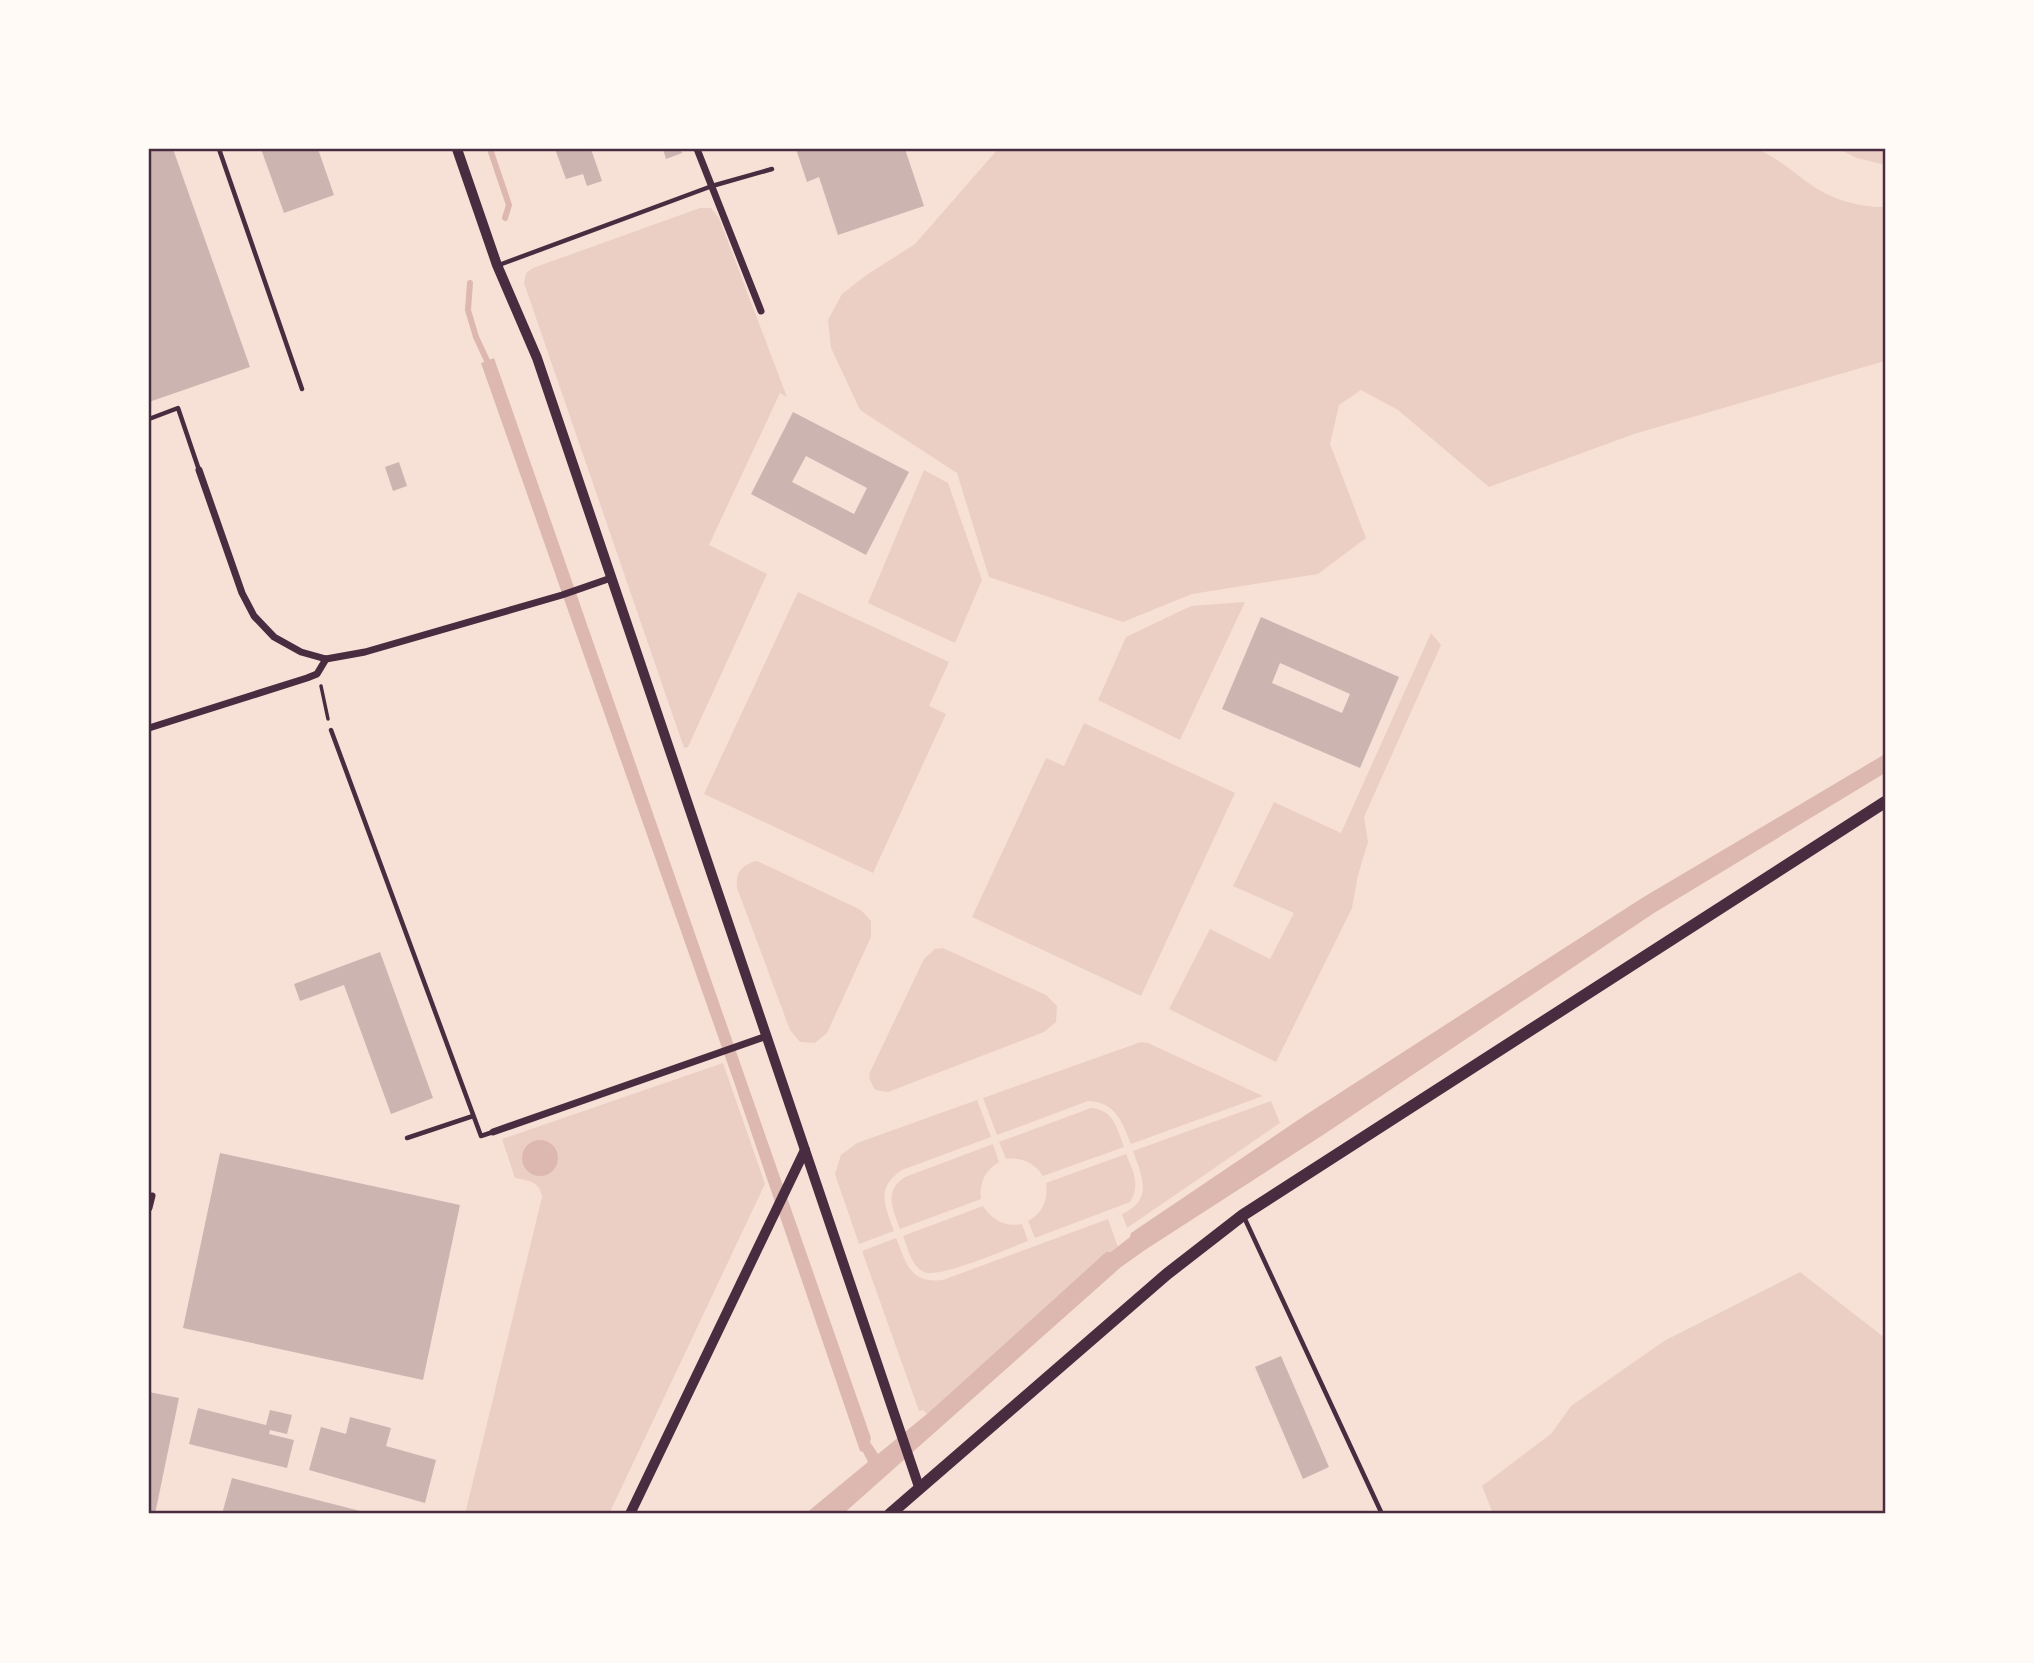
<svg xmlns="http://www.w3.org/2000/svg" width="2034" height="1663" viewBox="0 0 2034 1663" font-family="Overpass,sans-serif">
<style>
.green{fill:#ebcfc5}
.water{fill:#dcb8b0}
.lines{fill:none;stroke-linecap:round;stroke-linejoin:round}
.stream{stroke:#dcb8b0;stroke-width:6}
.building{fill:#ccb4b1;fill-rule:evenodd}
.path{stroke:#4a2c40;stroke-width:3.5}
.service{stroke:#4a2c40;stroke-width:4.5}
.minor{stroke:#4a2c40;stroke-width:7}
.tertiary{stroke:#4a2c40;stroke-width:10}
.secondary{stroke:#4a2c40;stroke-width:12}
.neatline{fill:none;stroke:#4a2c40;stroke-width:2.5}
</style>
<rect width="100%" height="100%" fill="#f7e1d7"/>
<g class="green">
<path d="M998 149H1757C1776 157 1791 170 1807 182 1831 200 1857 207 1885 207V361L1634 434 1489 487 1398 410 1361 390 1339 405 1330 444 1366 538 1318 574 1192 594 1123 622 989 577 957 473 860 410 831 348 828 320 842 294 865 276 915 244Z"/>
<polygon points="1839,149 1885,149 1885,165 1857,158"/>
<polygon points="700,208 711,208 719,218 787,397 780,393 709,545 767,574 688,747 684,748 524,283 526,273 533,268"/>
<polygon points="924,470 948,483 982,580 955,643 868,603"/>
<polygon points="798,592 949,662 929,706 946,714 873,873 704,794"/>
<polygon points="1245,602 1180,740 1098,700 1126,637 1191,606"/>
<polygon points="1431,633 1441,645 1364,817 1368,842 1358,875 1352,908 1276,1062 1169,1009 1210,929 1270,959 1294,913 1233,886 1274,802 1341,833"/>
<polygon points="1084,723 1235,793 1141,996 972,917 1046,758 1064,766"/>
<path d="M757 861 861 910 871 921V937L827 1033 815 1043 800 1042 790 1030 737 888C735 873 742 864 757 861Z"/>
<polygon points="943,948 1046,995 1057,1006 1056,1022 1044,1032 888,1092 875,1090 869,1078 870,1072 924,959 935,949"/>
<path d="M1141 1042 1148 1043 1263 1096 1131 1144C1122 1122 1116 1102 1088 1101L997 1135 983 1098Z"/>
<path d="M723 1063 765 1184 609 1514H465L542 1197C540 1181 529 1181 515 1178L502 1139Z"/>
<path d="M977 1100 991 1137 902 1170C875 1188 885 1205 894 1231L859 1244 835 1174 841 1155 857 1143Z"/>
<path d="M1271 1101 1280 1123 1127 1228 1122 1214C1154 1200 1142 1176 1133 1151Z"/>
<path d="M1091 1108C1114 1110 1117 1128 1124 1147L1043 1176C1034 1163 1022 1157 1006 1159L999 1142Z"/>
<path d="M993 1144 999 1162C985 1170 979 1183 981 1199L900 1229C893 1209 883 1191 905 1177Z"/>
<path d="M1126 1154C1133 1171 1141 1185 1130 1202L1035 1238 1028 1221C1043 1213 1048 1200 1046 1183Z"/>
<path d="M983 1206C993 1221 1005 1227 1022 1224L1028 1241C1010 1248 939 1279 924 1272 911 1266 908 1248 903 1236Z"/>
<path d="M1108 1219 1118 1247 1111 1252H1106L927 1414 923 1410 919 1411 862 1251 896 1238C906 1263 910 1284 943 1280Z"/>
<polygon points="1800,1272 1885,1338 1885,1514 1493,1514 1482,1486 1551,1434 1571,1406 1664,1341"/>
</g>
<g class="water">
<polygon points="494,358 871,1438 870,1442 878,1454 927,1414 1106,1252 1111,1252 1130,1237 1131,1233 1304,1116 1642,898 1885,754 1885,773 1654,913 1326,1133 1145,1250 1121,1267 843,1514 805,1514 868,1462 863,1452 860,1451 733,1079 481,363"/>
<circle cx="540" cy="1158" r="18"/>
</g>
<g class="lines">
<g class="stream">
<polyline points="490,149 509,205 505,218"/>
<polyline points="470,283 468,310 476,337 490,367"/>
</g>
</g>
<g class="building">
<polygon points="149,149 173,149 250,367 149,402"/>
<polygon points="261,149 318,149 334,195 284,213"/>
<polygon points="555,149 591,149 602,181 587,186 583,174 566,179"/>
<polygon points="663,149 680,149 682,153 666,159"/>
<polygon points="796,149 905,149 924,206 838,235 819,177 807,182"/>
<path d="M793 412 909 472 866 555 751 494ZM806 456 867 488 854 514 792 482Z"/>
<polygon points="399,462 407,486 393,491 385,467"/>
<path d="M1261 617 1399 677 1360 768 1222 709ZM1280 663 1350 694 1342 713 1272 683Z"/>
<polygon points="380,952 433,1098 391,1114 344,985 300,1001 294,984"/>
<polygon points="220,1153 460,1205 423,1380 183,1328"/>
<polygon points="1281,1356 1329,1467 1303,1479 1255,1367"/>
<polygon points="149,1392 179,1398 155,1514 149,1514"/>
<polygon points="198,1408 266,1425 270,1410 292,1415 287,1434 270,1430 269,1434 294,1440 287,1468 189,1444"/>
<polygon points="350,1417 391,1428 386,1446 436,1460 425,1503 309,1470 321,1427 346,1434"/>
<polygon points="232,1478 368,1513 368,1514 266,1514 254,1511 253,1514 222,1514"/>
</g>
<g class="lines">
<polyline class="path" points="321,686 328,719"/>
<g class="service">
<polyline points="219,149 302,389"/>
<polyline points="499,265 712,186 772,169"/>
<polyline points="149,419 178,408 199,470"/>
<polyline points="331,730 481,1136 493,1132"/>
<polyline points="407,1138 473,1116"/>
<polyline points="1244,1217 1382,1514"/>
</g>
<g class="minor">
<polyline points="697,149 761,311"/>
<polyline points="199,470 242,593 254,616 274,637 301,652 326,659 365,652 562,595 611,578"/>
<polyline points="149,728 307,678 317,674 326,659"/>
<polyline points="493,1132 767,1036"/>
<polyline points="149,1208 152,1196"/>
</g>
<g class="tertiary">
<polyline points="457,149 497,265 537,358 919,1487"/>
<polyline points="630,1514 805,1150"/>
</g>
<polyline class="secondary" points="890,1514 1167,1274 1243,1215 1885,802"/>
</g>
<rect width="2034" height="1663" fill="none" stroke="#fffaf5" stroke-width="301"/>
<rect x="150" y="150" width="1734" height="1362" class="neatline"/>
</svg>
